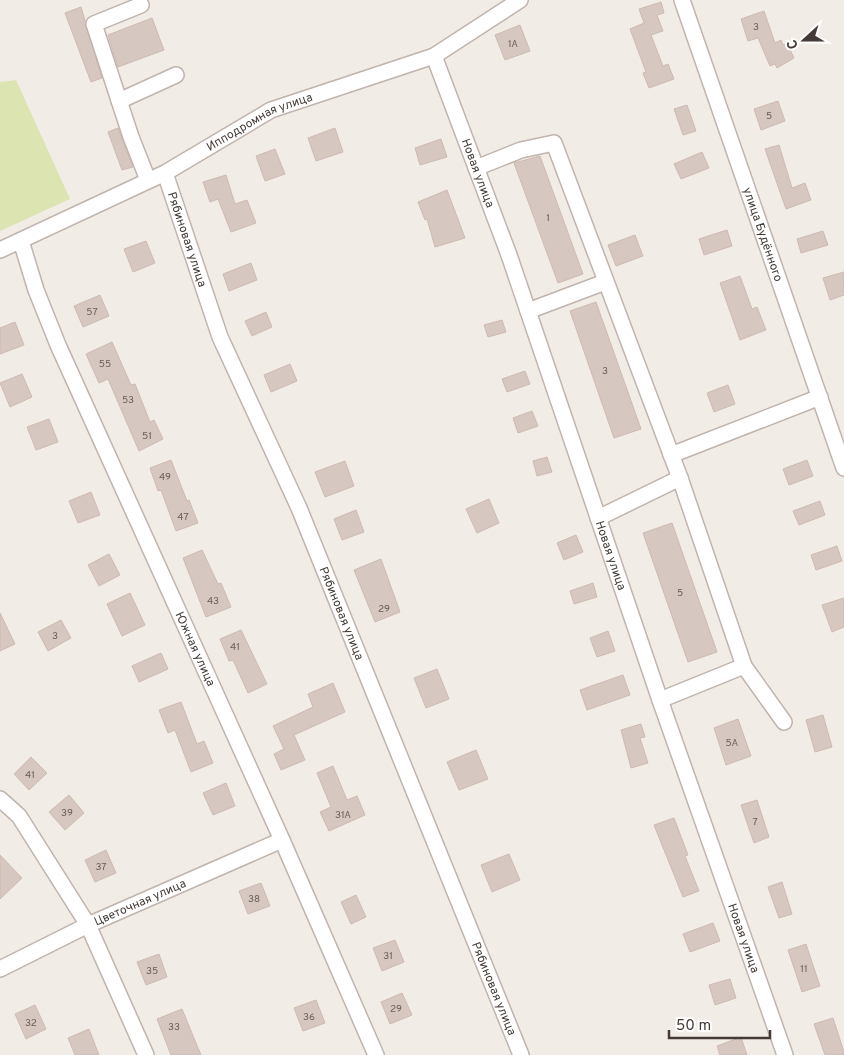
<svg xmlns="http://www.w3.org/2000/svg" width="844" height="1055" viewBox="0 0 844 1055" font-family="Overpass,sans-serif">
<style>
.green{fill:#dce4b2}
.building{fill:#d6c7c0;stroke:#cebab1}
.lines{fill:none;stroke-linecap:round;stroke-linejoin:round}
.minor-casing{stroke:#c0b4ad;stroke-width:18}
.minor{stroke:#fff;stroke-width:15}
.labels{text-anchor:middle;stroke-width:5;stroke-linejoin:round;paint-order:stroke}
.number-label{font-size:10px;fill:#695e58}
.street-label{font-size:12px;fill:#453b36;stroke:#fff}
</style>
<rect width="100%" height="100%" fill="#f2ece7"/>
<polygon class="green" points="16,80 70,199 0,231 0,82"/>
<g class="building">
<polygon points="661,2 664,13 657,15 663,31 651,35 663,66 668,64 674,79 649,88 643,73 646,72 630,29 644,23 639,9"/>
<polygon points="81,7 102,78 91,82 65,13"/>
<polygon points="764,11 775,43 781,40 783,45 787,43 794,58 777,68 775,64 770,66 758,38 748,41 741,19"/>
<polygon points="152,18 164,50 118,67 108,35"/>
<polygon points="520,25 530,51 505,60 495,35"/>
<polygon points="778,101 785,121 761,130 754,109"/>
<polygon points="687,105 696,131 683,135 674,109"/>
<polygon points="118,128 133,167 122,170 108,132"/>
<polygon points="335,128 343,152 316,161 308,138"/>
<polygon points="441,139 447,157 420,165 415,148"/>
<polygon points="779,145 792,188 805,183 811,200 786,209 765,149"/>
<polygon points="275,149 285,174 265,181 256,156"/>
<polygon points="702,152 709,168 681,179 674,164"/>
<polygon points="540,156 583,274 558,283 514,163"/>
<polygon points="226,175 235,204 247,200 256,223 231,232 218,199 210,202 203,182"/>
<polygon points="447,190 465,238 435,247 427,219 425,220 418,202"/>
<polygon points="727,230 732,246 704,255 699,239"/>
<polygon points="823,231 828,245 801,253 797,239"/>
<polygon points="635,235 643,256 616,266 608,245"/>
<polygon points="146,241 155,263 133,272 124,249"/>
<polygon points="251,263 257,280 229,291 223,274"/>
<polygon points="844,272 844,295 830,300 823,278"/>
<polygon points="740,276 752,309 757,307 766,330 740,340 720,283"/>
<polygon points="100,295 109,316 83,327 74,306"/>
<polygon points="596,302 641,429 614,438 570,311"/>
<polygon points="266,312 272,327 252,336 245,321"/>
<polygon points="502,320 506,332 488,337 484,325"/>
<polygon points="15,322 24,345 0,354 0,328"/>
<polygon points="112,342 131,385 135,384 150,422 154,420 163,439 139,451 108,379 99,383 86,354"/>
<polygon points="290,364 297,381 271,392 264,375"/>
<polygon points="525,371 530,384 507,392 502,379"/>
<polygon points="22,374 32,397 10,407 0,383"/>
<polygon points="728,385 735,404 714,412 707,393"/>
<polygon points="532,411 538,426 518,433 513,418"/>
<polygon points="49,419 58,442 36,450 27,427"/>
<polygon points="547,457 552,472 537,476 533,461"/>
<polygon points="171,460 187,501 189,500 198,523 176,531 161,490 158,491 150,468"/>
<polygon points="807,460 813,476 789,485 783,469"/>
<polygon points="345,461 354,486 325,497 315,472"/>
<polygon points="91,492 100,515 78,523 69,501"/>
<polygon points="489,499 499,523 477,533 466,509"/>
<polygon points="820,501 825,515 799,525 793,511"/>
<polygon points="356,510 364,532 342,540 334,519"/>
<polygon points="672,523 717,652 688,662 643,533"/>
<polygon points="576,535 583,552 564,560 557,543"/>
<polygon points="837,546 842,561 816,570 811,555"/>
<polygon points="202,550 218,584 221,583 231,607 206,617 183,558"/>
<polygon points="109,554 120,575 99,586 88,565"/>
<polygon points="381,559 400,612 375,622 354,570"/>
<polygon points="593,583 597,597 574,604 570,591"/>
<polygon points="130,593 145,625 122,636 107,604"/>
<polygon points="844,598 844,627 832,632 822,605"/>
<polygon points="0,613 15,644 0,651"/>
<polygon points="61,620 71,638 48,651 38,632"/>
<polygon points="241,630 267,684 248,693 233,660 229,661 220,639"/>
<polygon points="608,631 615,651 597,657 590,638"/>
<polygon points="161,653 168,669 139,682 132,666"/>
<polygon points="437,669 449,699 426,708 414,678"/>
<polygon points="623,675 630,695 587,710 580,690"/>
<polygon points="333,683 345,712 294,735 305,760 281,770 274,754 284,749 273,726 313,707 308,694"/>
<polygon points="181,702 197,744 204,741 213,763 191,772 175,730 168,733 159,710"/>
<polygon points="823,715 832,747 815,752 806,720"/>
<polygon points="738,719 751,756 726,765 714,728"/>
<polygon points="641,724 645,737 640,738 648,763 631,768 621,730"/>
<polygon points="476,750 488,779 459,790 447,762"/>
<polygon points="31,757 47,773 29,790 14,774"/>
<polygon points="333,766 347,800 357,796 365,815 329,831 320,812 331,807 317,773"/>
<polygon points="226,783 235,806 213,815 203,793"/>
<polygon points="69,795 84,813 65,830 49,812"/>
<polygon points="757,800 769,837 754,843 741,805"/>
<polygon points="674,818 688,855 685,856 699,891 683,897 654,825"/>
<polygon points="106,850 116,873 95,882 85,860"/>
<polygon points="509,854 520,880 492,892 481,865"/>
<polygon points="0,855 22,878 0,899"/>
<polygon points="782,882 792,914 779,918 768,887"/>
<polygon points="261,883 270,906 248,914 239,891"/>
<polygon points="356,895 366,917 351,924 341,902"/>
<polygon points="713,923 720,941 690,952 683,934"/>
<polygon points="395,940 404,962 382,971 373,948"/>
<polygon points="806,944 820,986 802,992 788,950"/>
<polygon points="159,954 167,977 146,985 137,962"/>
<polygon points="730,979 736,998 715,1005 709,985"/>
<polygon points="402,993 412,1015 390,1024 381,1002"/>
<polygon points="316,1000 325,1023 303,1031 294,1008"/>
<polygon points="35,1005 46,1029 26,1039 15,1014"/>
<polygon points="182,1009 201,1055 171,1055 157,1019"/>
<polygon points="833,1018 844,1052 844,1055 825,1055 814,1024"/>
<polygon points="89,1029 99,1055 75,1055 68,1038"/>
<polygon points="741,1037 747,1055 720,1055 717,1046"/>
</g>
<g class="lines">
<g class="minor-casing">
<g id="minor">
<path id="s1" d="M682 0 844 468"/>
<polyline points="141,5 94,24 131,137 148,180"/>
<path id="s2" d="M434 56 509 255 660 700 785 1055"/>
<polyline points="119,101 176,75"/>
<polyline points="476,168 521,150 554,143 680,478 744,666 784,722"/>
<path id="s3" d="M165 173 220 337 299 508 521 1055"/>
<path id="s4" d="M21 241 36 290 58 345 282 840 376 1055"/>
<path id="s5" d="M0 250 165 173 271 110 434 56 520 0"/>
<polyline points="528,311 605,282"/>
<polyline points="671,455 820,397"/>
<polyline points="598,518 680,478"/>
<polyline points="660,700 744,666"/>
<polyline points="0,799 19,816 88,925 146,1055"/>
<path id="s6" d="M0 969 88 925 282 840"/>
</g>
</g>
<use href="#minor" class="minor"/>
</g>
<g class="labels">
<g class="number-label">
<text x="756" y="30">3</text>
<text x="513" y="47">1А</text>
<text x="769" y="119">5</text>
<text x="548" y="221">1</text>
<text x="92" y="315">57</text>
<text x="105" y="367">55</text>
<text x="605" y="374">3</text>
<text x="128" y="403">53</text>
<text x="147" y="439">51</text>
<text x="165" y="480">49</text>
<text x="183" y="520">47</text>
<text x="680" y="596">5</text>
<text x="213" y="604">43</text>
<text x="384" y="612">29</text>
<text x="55" y="639">3</text>
<text x="235" y="650">41</text>
<text x="732" y="746">5А</text>
<text x="30" y="778">41</text>
<text x="67" y="816">39</text>
<text x="343" y="818">31А</text>
<text x="755" y="825">7</text>
<text x="101" y="870">37</text>
<text x="254" y="902">38</text>
<text x="388" y="959">31</text>
<text x="804" y="972">11</text>
<text x="152" y="974">35</text>
<text x="396" y="1012">29</text>
<text x="309" y="1020">36</text>
<text x="31" y="1026">32</text>
<text x="174" y="1030">33</text>
</g>
<g class="street-label">
<text dy="4" stroke="none"><textPath href="#s5" startOffset="290">Ипподромная улица</textPath></text>
<text dy="4" stroke="none"><textPath href="#s2" startOffset="125">Новая улица</textPath></text>
<text dy="4" stroke="none"><textPath href="#s1" startOffset="248">улица Будённого</textPath></text>
<text dy="4" stroke="none"><textPath href="#s3" startOffset="70">Рябиновая улица</textPath></text>
<text dy="4" stroke="none"><textPath href="#s2" startOffset="530">Новая улица</textPath></text>
<text dy="4" stroke="none"><textPath href="#s3" startOffset="475">Рябиновая улица</textPath></text>
<text dy="4" stroke="none"><textPath href="#s4" startOffset="444">Южная улица</textPath></text>
<text dy="4" stroke="none"><textPath href="#s6" startOffset="155">Цветочная улица</textPath></text>
<text dy="4" stroke="none"><textPath href="#s2" startOffset="935">Новая улица</textPath></text>
<text dy="4" stroke="none"><textPath href="#s3" startOffset="880">Рябиновая улица</textPath></text>
</g>
</g>
<g transform="translate(804 40) rotate(249)" stroke="#ffffff" stroke-width="4" paint-order="stroke">
<path d="M0-4L9 19L0 12L-9 19Z" fill="#453b36"/>
<text y="-8" font-size="14" font-weight="bold" text-anchor="middle" fill="#453b36">С</text>
</g>
<path d="M669 1030v8h101v-8" fill="none" stroke="#453b36" stroke-width="2.5"/>
<text x="676" y="1030" font-size="15" fill="#453b36" stroke="#ffffff" stroke-width="4" paint-order="stroke">50 m</text>
</svg>
